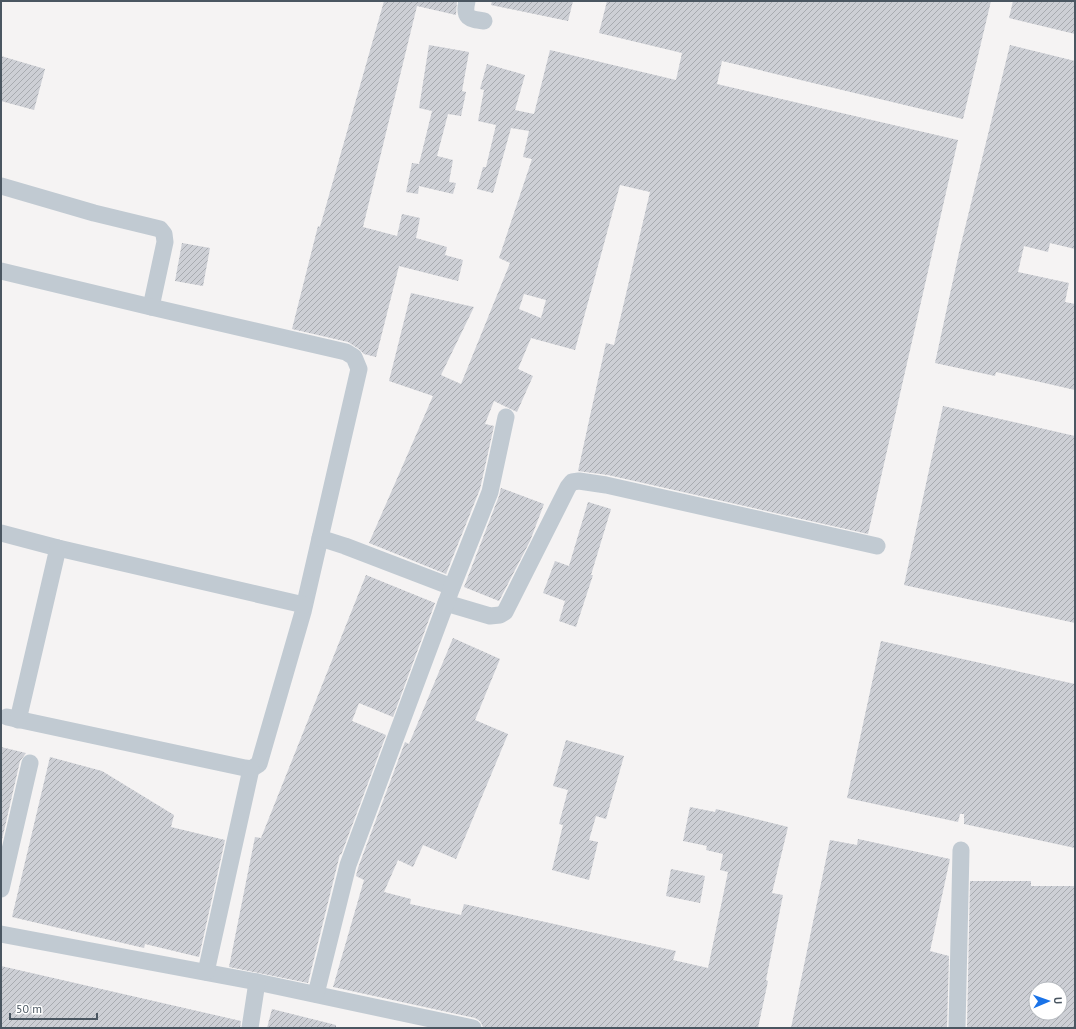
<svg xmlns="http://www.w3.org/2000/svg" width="1076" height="1029" viewBox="0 0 1076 1029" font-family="'PT Sans',sans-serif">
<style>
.building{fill:url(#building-hatch);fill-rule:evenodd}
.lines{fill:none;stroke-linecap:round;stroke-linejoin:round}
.minor{stroke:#c1cad2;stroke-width:17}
</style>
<defs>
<pattern id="building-hatch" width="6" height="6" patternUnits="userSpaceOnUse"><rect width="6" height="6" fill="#cdcfd5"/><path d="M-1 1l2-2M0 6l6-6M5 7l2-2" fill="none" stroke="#a8abb0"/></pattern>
</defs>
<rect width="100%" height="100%" fill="#f5f3f3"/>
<g class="building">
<polygon points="384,1 457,1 456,15 417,6 363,227 397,236 402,214 420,218 416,238 447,247 445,255 463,260 458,281 399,266 376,357 364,354 359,349 348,342 292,329 318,226 320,227"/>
<polygon points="492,1 573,1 568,21 491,5"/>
<path d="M607 1H991L963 119 722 61 717 84 958 140 868 534 608 475 578 471 606 343 614 345 650 192 620 185 575 350 531 338 518 369 533 376 517 412 494 401 485 424 494 426 480 489 446 574 369 543 433 396 389 381 411 293 474 307 441 375 461 384 510 263 499 258 532 159 523 157 529 131 511 128 493 193 477 189 483 167H486L496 125 478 121 484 90 480 89 487 64 525 75 515 110 534 114 550 50 676 80 682 53 599 33ZM524 294 546 300 541 318 519 309Z"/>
<polygon points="1013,1 1075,1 1075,34 1009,18"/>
<polygon points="429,45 469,52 462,91 466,92 461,116 448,114 437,156 453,160 449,182 456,183 453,194 419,186 418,194 406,192 412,163 419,164 432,111 419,108"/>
<polygon points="1010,45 1075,61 1075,249 1050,243 1048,252 1024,246 1018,272 1069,283 1065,302 1075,304 1075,390 996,372 995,376 935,363 960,248"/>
<polygon points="1,56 45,69 34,110 1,101"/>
<polygon points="182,243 210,248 203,286 175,281"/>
<polygon points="943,406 1075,436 1075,623 904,585"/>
<polygon points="501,488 544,504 530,541 499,601 464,587 499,496"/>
<polygon points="588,502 611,509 591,575 593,575 576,627 559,621 565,601 543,593 555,561 569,566"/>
<polygon points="366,575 435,603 393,717 359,703 352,721 386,735 341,855 340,854 308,983 229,967 255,837 261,838"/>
<polygon points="453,638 500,659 475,720 508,734 456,859 423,845 413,867 398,860 384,892 411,899 410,904 461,915 464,904 676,951 673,960 708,968 728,872 720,870 723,854 706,850 707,846 683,841 690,807 715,812 716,809 788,827 772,893 783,895 766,980 768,981 758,1028 489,1028 483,1027 480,1021 475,1018 333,987 364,880 356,876 358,868 405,742 409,744"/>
<polygon points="881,641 1075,684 1075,848 964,824 964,814 960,814 958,822 847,798"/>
<polygon points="566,740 624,756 606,819 596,816 589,840 598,842 589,880 552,870 563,825 559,824 568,790 553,786"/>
<polygon points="1,747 26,753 20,761 1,844"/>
<polygon points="50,757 102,771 174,815 171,827 225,840 199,957 145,944 144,948 12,917"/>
<polygon points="858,839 950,859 930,951 949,956 947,1028 791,1028 830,840 857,845"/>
<polygon points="671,869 705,876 700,903 666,896"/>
<path d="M970 881H1031V886H1075V1028H967ZM1032 989H1060V1013H1032Z"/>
<polygon points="1,966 241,1021 240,1028 1,1028"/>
<polygon points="272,1009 336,1025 336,1028 267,1028"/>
</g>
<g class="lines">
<g class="minor">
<path d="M467 1C463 18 469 19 484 21"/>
<polyline points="1,186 94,213 160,229 164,234 165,242 151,307"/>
<polyline points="1,271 151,307 346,352 354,357 359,369 303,612 259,764 251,769 245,768 7,717"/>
<polyline points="1,533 58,548 304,605"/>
<polyline points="320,538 345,546 452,587"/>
<polyline points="446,603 490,616 500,615 505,612 568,487 572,482 579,481 606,485 877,546"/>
<polyline points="18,720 58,548"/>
<polyline points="1,889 30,763"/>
<polyline points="1,934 257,982 473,1028"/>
<polyline points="206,972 251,769"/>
<polyline points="316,994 348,865 452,587 490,492 506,417"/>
<polyline points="250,1028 257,982"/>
<polyline points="957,1028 961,850"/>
</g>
</g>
<rect width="1076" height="1029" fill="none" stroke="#4a5661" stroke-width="4"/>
<g transform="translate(1048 1001) rotate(88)"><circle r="19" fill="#ffffff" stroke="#b7bbc0"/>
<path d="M0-3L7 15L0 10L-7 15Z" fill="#1a73e8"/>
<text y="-6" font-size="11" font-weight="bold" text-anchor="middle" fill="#4a5661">U</text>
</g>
<path d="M10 1013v6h87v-6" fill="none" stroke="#4a5661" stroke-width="2"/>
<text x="16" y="1013" font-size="12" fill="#4a5661" stroke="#ffffff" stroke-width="3" paint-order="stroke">50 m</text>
</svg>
